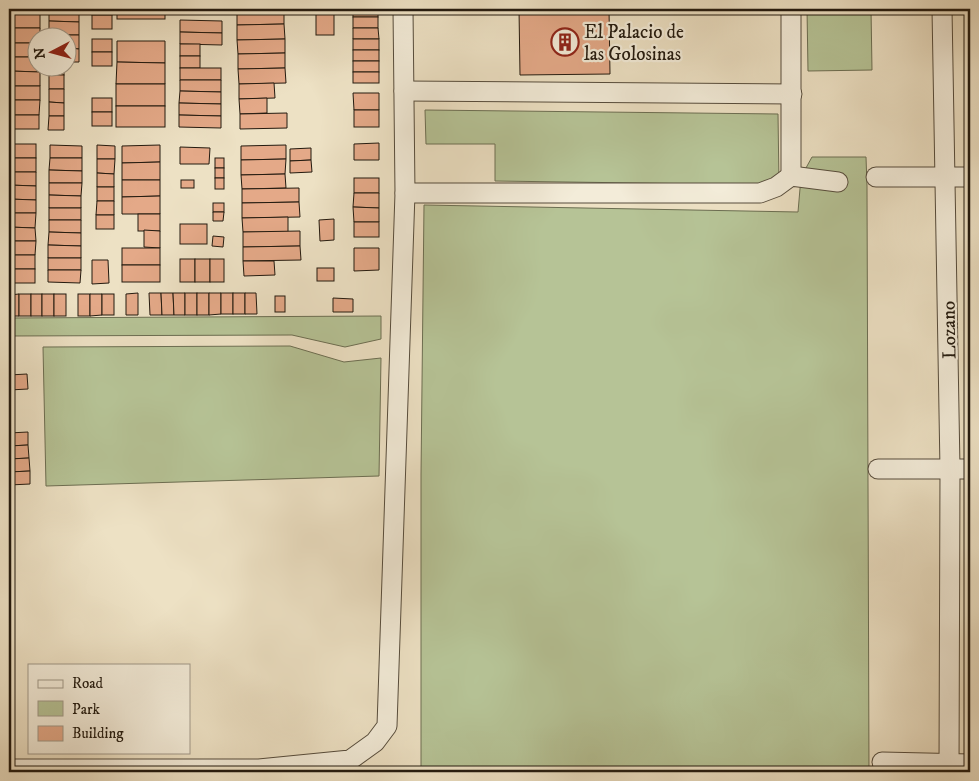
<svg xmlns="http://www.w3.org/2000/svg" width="979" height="781" viewBox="0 0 979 781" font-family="'IM FELL DW Pica',serif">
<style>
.green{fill:#b6c396;stroke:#6c6e52}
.building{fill:#e4a988;stroke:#231a0f}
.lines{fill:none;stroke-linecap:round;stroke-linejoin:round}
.minor-casing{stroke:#564c3c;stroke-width:21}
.minor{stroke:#f3ecd9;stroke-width:19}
.labels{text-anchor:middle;stroke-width:4.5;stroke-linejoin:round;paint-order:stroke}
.poi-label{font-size:19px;fill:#231a0f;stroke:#f3ecd9;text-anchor:start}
.street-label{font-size:19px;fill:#231a0f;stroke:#f3ecd9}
</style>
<rect width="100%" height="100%" fill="#ede1c4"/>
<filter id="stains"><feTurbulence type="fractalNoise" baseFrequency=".004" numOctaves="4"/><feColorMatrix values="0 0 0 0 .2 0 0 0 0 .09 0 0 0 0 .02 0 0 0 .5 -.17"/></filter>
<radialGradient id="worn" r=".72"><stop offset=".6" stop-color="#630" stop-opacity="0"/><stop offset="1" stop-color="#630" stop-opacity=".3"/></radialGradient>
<g class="green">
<polygon points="807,9 871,9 872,70 808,71"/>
<polygon points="425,110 778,114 779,185 495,181 495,144 426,144"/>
<polygon points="812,157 866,157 867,186 869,772 439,772 439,770 421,770 421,475 424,205 798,212 801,177"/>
<polygon points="381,316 381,339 345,347 292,335 9,336 9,318"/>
<polygon points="290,346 344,362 381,358 379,476 46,486 43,347"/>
</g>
<g class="building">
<polygon points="11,9 40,9 40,14 10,14"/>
<polygon points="49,9 79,9 79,22 49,21"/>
<rect x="92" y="9" width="20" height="6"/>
<rect x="117" y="9" width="48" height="10"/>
<polygon points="284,9 284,24 237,25 237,10"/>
<rect x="316" y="9" width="18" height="26"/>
<rect x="353" y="9" width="25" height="8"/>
<polygon points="519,9 609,9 610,74 520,75"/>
<rect x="10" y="14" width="30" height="14"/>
<rect x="92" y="15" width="20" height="14"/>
<rect x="353" y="17" width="25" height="11"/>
<polygon points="180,20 222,21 222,33 180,32"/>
<polygon points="49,21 79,22 79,35 49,35"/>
<polygon points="284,24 285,39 237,40 237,25"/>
<polygon points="10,28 40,28 40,38 38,38 38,43 10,43"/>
<polygon points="353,28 378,28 379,39 353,39"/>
<polygon points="180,32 222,33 222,45 180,44"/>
<polygon points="49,35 79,35 79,49 68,48 68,38 49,38"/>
<rect x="92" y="39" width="20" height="13"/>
<polygon points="285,39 285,53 238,54 237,40"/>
<rect x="353" y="39" width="26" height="11"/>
<polygon points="117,41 165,41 165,63 117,62"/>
<rect x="10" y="43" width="28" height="14"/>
<rect x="180" y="44" width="20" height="12"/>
<polygon points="68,48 79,49 79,62 68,62"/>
<rect x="353" y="50" width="26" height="11"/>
<rect x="92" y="52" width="20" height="14"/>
<polygon points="285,53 285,68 238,69 238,54"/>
<rect x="180" y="56" width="20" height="12"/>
<polygon points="10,57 38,57 38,68 40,68 40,72 10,71"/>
<rect x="353" y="61" width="26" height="11"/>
<polygon points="117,62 165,63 165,84 116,84"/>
<rect x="49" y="68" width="15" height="7"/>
<rect x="180" y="68" width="41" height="12"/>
<polygon points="285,68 286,83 239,84 238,69"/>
<polygon points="10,71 40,72 40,86 10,86"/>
<rect x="353" y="72" width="26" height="11"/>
<rect x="49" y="75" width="15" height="14"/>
<polygon points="180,80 221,80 221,92 180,91"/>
<polygon points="274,83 275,98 239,99 239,84"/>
<rect x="116" y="84" width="49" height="22"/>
<rect x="10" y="86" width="30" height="14"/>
<polygon points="49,89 64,89 64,103 49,102"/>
<polygon points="180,91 221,92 221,104 179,103"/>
<polygon points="353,93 379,93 379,110 354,110"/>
<rect x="92" y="98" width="20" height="14"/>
<polygon points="267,98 267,113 240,114 239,99"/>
<polygon points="10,100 40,100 39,115 9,115"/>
<polygon points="49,102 64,103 64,116 49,116"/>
<polygon points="179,103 221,104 221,116 179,115"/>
<rect x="116" y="106" width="49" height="21"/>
<rect x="354" y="110" width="25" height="17"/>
<rect x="92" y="112" width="20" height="14"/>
<polygon points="287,113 287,128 240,129 240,114"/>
<rect x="9" y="115" width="30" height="14"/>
<polygon points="179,115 221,116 221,128 179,127"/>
<polygon points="49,116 64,116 64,130 48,130"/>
<polygon points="379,143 379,160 354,160 354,144"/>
<rect x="9" y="144" width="27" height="14"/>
<polygon points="50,145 82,146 82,158 50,158"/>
<polygon points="97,145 115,146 115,159 97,159"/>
<polygon points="160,145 160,162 122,163 122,146"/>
<polygon points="286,145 286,159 241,160 241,146"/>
<polygon points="180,147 210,148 209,164 180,164"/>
<polygon points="311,148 311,160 290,161 290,149"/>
<rect x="9" y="158" width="27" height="14"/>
<polygon points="50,158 82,158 82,171 49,170"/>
<rect x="215" y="158" width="9" height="10"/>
<polygon points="97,159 115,159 114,174 97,173"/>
<polygon points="286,159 285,174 241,175 241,160"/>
<polygon points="311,160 312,172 290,173 290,161"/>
<polygon points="160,162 160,180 122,180 122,163"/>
<rect x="215" y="168" width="9" height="10"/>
<polygon points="49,170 82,171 82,183 49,183"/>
<polygon points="9,172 36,172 36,186 9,185"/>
<polygon points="97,173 114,174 114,187 97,187"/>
<polygon points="285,174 286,188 242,189 241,175"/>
<rect x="215" y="178" width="9" height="11"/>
<rect x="354" y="178" width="25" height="15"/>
<polygon points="122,180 160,180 160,196 122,197"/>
<rect x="181" y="180" width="13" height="8"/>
<polygon points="49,183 82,183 81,196 49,195"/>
<polygon points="9,185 36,186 36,200 9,199"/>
<rect x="97" y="187" width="17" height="14"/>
<polygon points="299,188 299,202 242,203 242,189"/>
<polygon points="354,193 379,193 379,208 353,207"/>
<polygon points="49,195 81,196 81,208 49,208"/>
<polygon points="160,196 160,214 122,214 122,197"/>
<polygon points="9,199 36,200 36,213 9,213"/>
<polygon points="97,201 114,201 114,215 96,215"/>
<polygon points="299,202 300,217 242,218 242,203"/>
<rect x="213" y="203" width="11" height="9"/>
<polygon points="353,207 379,208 379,222 354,222"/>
<rect x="49" y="208" width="32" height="12"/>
<polygon points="213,212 224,212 223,221 213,221"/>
<polygon points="9,213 36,213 35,228 9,227"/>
<rect x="138" y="214" width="22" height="17"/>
<rect x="96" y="215" width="18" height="14"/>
<polygon points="288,217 288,232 243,232 242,218"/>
<polygon points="334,219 334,240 320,241 319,220"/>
<polygon points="49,220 81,220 81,233 49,232"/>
<rect x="354" y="222" width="25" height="15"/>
<rect x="180" y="224" width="27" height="20"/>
<polygon points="9,227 35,228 36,241 9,241"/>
<polygon points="144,230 160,231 160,248 144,247"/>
<polygon points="300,231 300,246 243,247 243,232"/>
<polygon points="49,232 81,233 81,246 48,245"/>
<polygon points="213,236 224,237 223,247 212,246"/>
<polygon points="9,241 36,241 35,255 9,255"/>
<polygon points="48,245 81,246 81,258 48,258"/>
<polygon points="300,246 301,260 243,261 243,247"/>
<rect x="122" y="248" width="38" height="17"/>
<polygon points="354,248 379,248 379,270 354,271"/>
<rect x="9" y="255" width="26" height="14"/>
<rect x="48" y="258" width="33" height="12"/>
<rect x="180" y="259" width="15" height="23"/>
<rect x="195" y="259" width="15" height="23"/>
<rect x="210" y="259" width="14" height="23"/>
<polygon points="92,260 108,260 109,283 92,284"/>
<polygon points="243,261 274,261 275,275 244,276"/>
<rect x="122" y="265" width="38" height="17"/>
<rect x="317" y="268" width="17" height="13"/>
<rect x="9" y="269" width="26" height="14"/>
<polygon points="48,270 81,270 80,283 48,282"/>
<polygon points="138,293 138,315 126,315 126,294"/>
<polygon points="149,293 161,293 162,315 150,315"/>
<polygon points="161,293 173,293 174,315 162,315"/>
<polygon points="173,293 185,293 185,315 174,315"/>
<rect x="185" y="293" width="12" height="22"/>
<rect x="197" y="293" width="12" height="22"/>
<polygon points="209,293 221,293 221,314 209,315"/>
<rect x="221" y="293" width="12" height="21"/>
<rect x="233" y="293" width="12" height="21"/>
<polygon points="245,293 256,293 257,314 245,314"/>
<polygon points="19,294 19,316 9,316 9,295"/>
<rect x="19" y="294" width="12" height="22"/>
<rect x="31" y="294" width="11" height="22"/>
<rect x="42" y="294" width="12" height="22"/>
<rect x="54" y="294" width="12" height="22"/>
<rect x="78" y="294" width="12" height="22"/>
<polygon points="90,294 102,294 102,315 90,316"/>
<rect x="102" y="294" width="12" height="21"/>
<rect x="275" y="296" width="10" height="16"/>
<polygon points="333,298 353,299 353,312 333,312"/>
<polygon points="27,374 28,389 9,390 9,375"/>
<polygon points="28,432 28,445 9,446 9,433"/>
<polygon points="28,445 29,458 9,459 9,446"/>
<polygon points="29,458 30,471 9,472 9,459"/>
<polygon points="30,471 30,484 9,485 9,472"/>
</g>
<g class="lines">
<g class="minor-casing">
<g id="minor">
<polyline points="942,9 950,469 949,772"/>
<polyline points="404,91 792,94"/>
<polyline points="791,176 791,9"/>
<polyline points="876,177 970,177"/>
<polyline points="405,193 760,193 776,187 791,176 838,182"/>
<polyline points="878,469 970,469"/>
<polyline points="882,762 970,764"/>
<polyline points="9,769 259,769 350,760 375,742 387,726 405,193 403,9"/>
</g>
</g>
<use href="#minor" class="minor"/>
</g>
<defs>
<g id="building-ring" transform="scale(1.4375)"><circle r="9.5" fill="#f3ecd9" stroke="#8f2418" stroke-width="1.5"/><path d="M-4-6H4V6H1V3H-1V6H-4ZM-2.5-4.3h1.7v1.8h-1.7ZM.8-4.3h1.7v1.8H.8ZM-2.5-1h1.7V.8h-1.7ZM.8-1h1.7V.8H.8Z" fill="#8f2418"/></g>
</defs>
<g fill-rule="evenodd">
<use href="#building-ring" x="565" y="42"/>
</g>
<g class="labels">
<g class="poi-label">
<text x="584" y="38">El Palacio de<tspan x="584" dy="22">las Golosinas</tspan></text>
</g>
<g class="street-label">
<text transform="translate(948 330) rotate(-91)" y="7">Lozano</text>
</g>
</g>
<rect width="979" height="781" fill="none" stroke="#ede1c4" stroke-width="30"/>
<rect x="10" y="10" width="959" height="761" fill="none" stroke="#231a0f" stroke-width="2.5"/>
<rect x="15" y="15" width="949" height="751" fill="none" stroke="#231a0f"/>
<rect x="28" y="664" width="162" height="90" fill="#f3ecd9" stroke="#a09888"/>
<rect x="38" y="680" width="25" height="8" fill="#f3ecd9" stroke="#a09888"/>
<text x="72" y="688" font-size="15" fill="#231a0f">Road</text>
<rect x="38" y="701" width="25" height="15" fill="#b6c396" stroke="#a09888"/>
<text x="72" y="714" font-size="15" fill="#231a0f">Park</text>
<rect x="38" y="726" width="25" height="15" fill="#e4a988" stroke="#a09888"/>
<text x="72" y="738" font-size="15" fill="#231a0f">Building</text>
<g transform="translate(52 52) rotate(264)"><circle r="24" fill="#f3ecd9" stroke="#a09888"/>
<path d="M0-4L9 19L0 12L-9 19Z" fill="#8f2418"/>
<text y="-8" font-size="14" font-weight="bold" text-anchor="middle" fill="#231a0f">N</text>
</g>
<rect width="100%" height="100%" filter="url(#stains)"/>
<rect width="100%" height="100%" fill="url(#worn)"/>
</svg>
